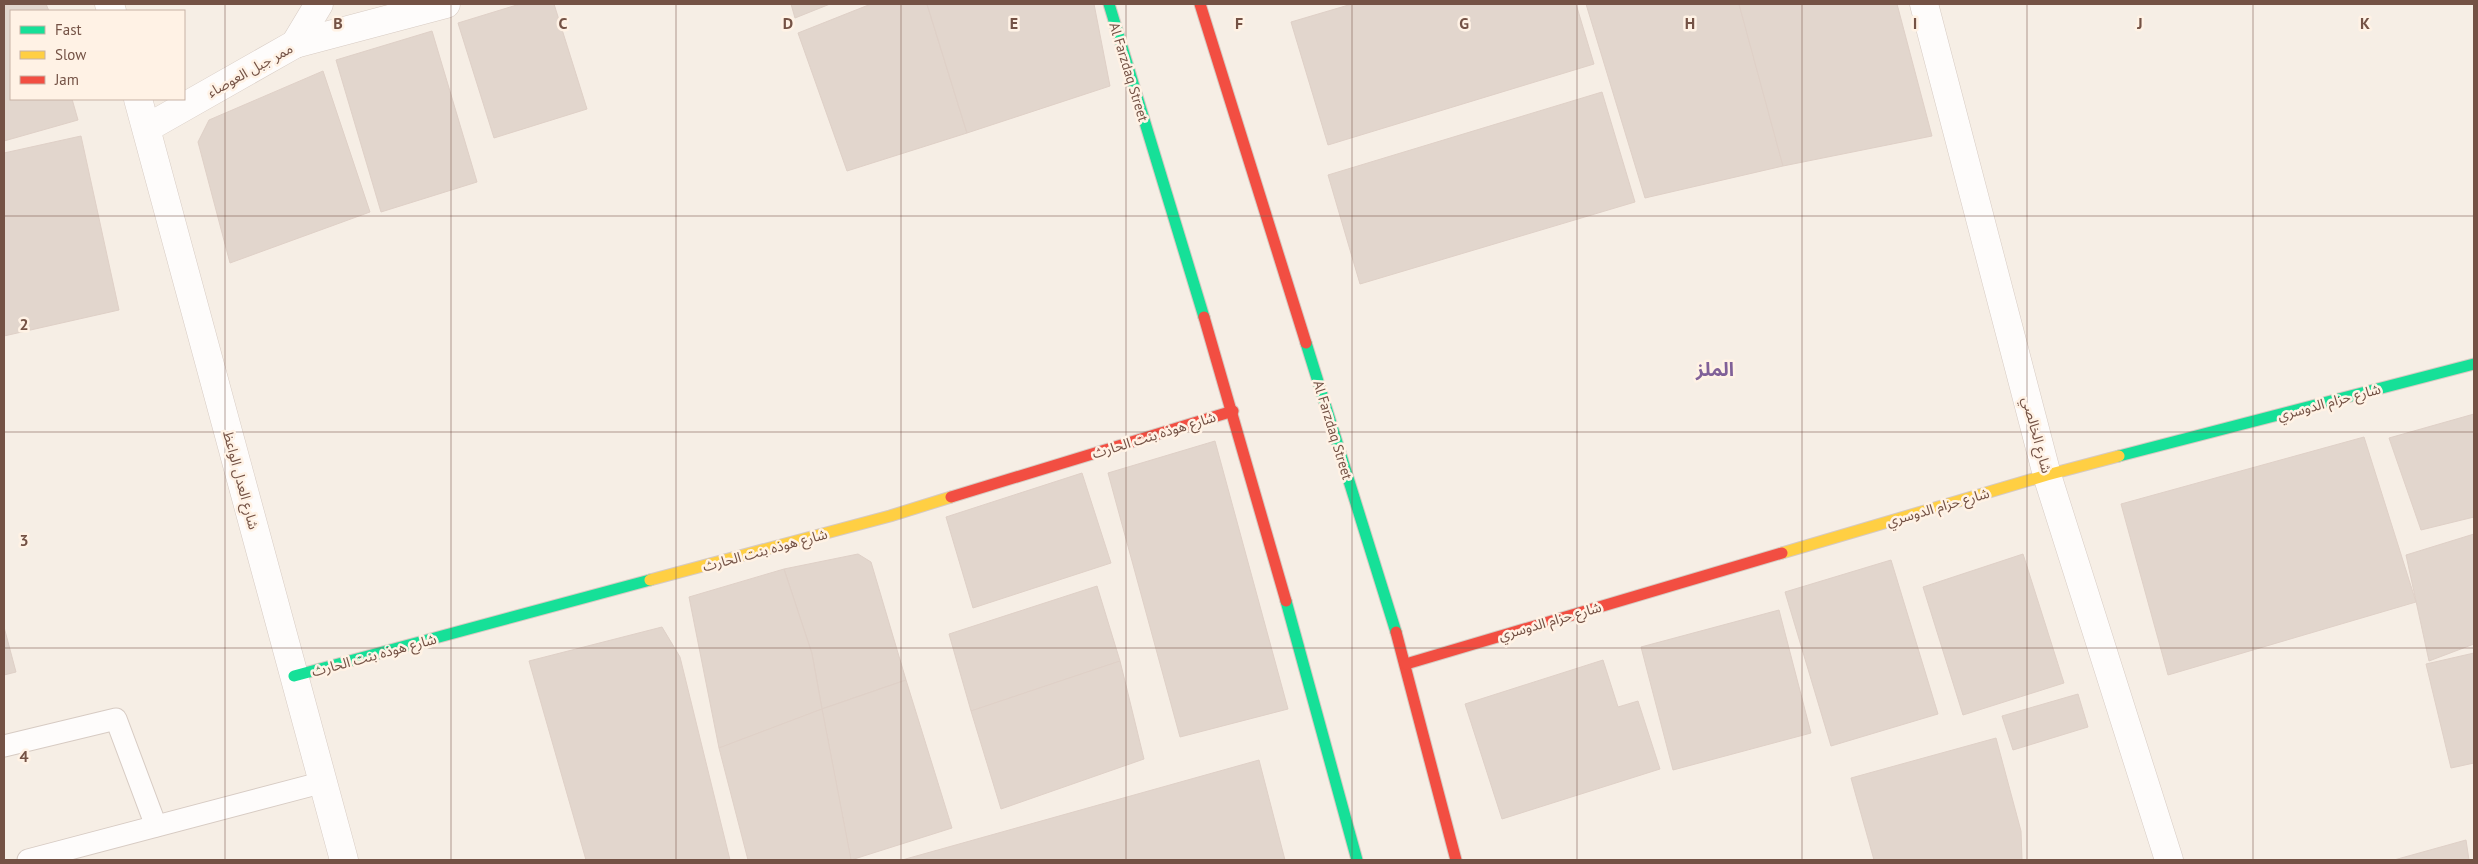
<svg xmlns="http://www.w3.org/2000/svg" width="2478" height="864" viewBox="0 0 2478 864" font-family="'PT Sans','Noto Sans Arabic',sans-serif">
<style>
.building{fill:#e2d6cd;stroke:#dfd0c7}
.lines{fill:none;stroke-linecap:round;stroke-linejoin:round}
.lane-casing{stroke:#d7cbc3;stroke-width:23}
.street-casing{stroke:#d7cbc3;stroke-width:29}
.fast-casing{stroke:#d6cac2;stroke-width:13}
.slow-casing{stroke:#d6cac2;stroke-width:13}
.jam-casing{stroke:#d6cac2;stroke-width:13}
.lane{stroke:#fefcfb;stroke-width:21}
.street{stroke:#fefcfb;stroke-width:28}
.fast{stroke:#16e098;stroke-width:11}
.slow{stroke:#ffcf43;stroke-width:11}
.jam{stroke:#f24e42;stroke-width:11}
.grid{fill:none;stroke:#745245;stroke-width:1;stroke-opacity:0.55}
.labels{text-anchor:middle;stroke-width:5;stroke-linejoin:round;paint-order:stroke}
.street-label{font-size:14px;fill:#745245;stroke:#fff2e5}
.district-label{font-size:19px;font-weight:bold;fill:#806098;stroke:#fff2e5}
.grid-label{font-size:16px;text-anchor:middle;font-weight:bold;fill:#745245;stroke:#fff2e5;stroke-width:5;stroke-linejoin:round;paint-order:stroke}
</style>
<rect width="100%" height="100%" fill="#f6eee5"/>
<g class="building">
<polygon points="4,4 46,4 49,11 11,11 11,99 72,99 78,120 4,141"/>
<polygon points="520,4 554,4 587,109 494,138 458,23"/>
<polygon points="791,4 830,4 795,18"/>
<polygon points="871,4 927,4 967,133 847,171 798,33"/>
<polygon points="927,4 1094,4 1110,86 967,133"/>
<polygon points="1352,4 1576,4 1594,64 1328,145 1291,22"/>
<polygon points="1586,4 1739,4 1783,166 1645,198"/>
<polygon points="1739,4 1897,4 1932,136 1783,166"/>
<polygon points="432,31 477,182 381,212 336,60"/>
<polygon points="323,71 370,212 230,263 198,142 209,120"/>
<polygon points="1602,92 1635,202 1360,284 1328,175"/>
<polygon points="81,136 119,310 4,336 4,153"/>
<polygon points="2474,414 2474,517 2421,530 2389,438"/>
<polygon points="2364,437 2416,602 2168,675 2121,504"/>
<polygon points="1215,441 1288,709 1180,737 1108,473"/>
<polygon points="1082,473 1111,563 973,608 946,517"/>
<polygon points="2474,534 2474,644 2429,661 2406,555"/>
<polygon points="858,554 871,562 906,680 822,709 812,654 784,569"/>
<polygon points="2023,554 2064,683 1963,715 1923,587"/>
<polygon points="1891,560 1938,714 1831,746 1785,592"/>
<polygon points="784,569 812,654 822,709 719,748 689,597"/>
<polygon points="1097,586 1120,661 971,711 949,634"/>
<polygon points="1779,610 1811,733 1673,770 1641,647"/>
<polygon points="4,627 16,672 4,675"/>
<polygon points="662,627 680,657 730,860 586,860 529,661"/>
<polygon points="2474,653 2474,763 2451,768 2426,664"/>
<polygon points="1603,660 1618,707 1638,701 1660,769 1502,819 1465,704"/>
<polygon points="1120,661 1144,759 1001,809 971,711"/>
<polygon points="906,680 952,828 851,860 822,709"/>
<polygon points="2078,694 2088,727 2013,750 2002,716"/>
<polygon points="822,709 851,860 748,860 719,748"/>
<polygon points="1996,738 2021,831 2022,860 1874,860 1851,778"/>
<polygon points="1259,760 1285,860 902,860"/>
<polygon points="2466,840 2469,860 2394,860"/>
</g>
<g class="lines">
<g class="lane-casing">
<g id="lane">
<polyline points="4,746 116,719 156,826"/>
<polyline points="28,860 324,782"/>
</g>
</g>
<g class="street-casing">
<g id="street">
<polyline points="109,4 112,11"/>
<polyline points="1924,4 2047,475 2169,860"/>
<polyline points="295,44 319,4"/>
<polyline points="138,99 344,860"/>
<polyline points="147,128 295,44 446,4"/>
</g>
</g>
<g class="fast-casing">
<g id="fast">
<polyline points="1109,4 1204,317"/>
<polyline points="1306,343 1396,632"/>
<polyline points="2119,456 2474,364"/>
<polyline points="1286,601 1357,860"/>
<polyline points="294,676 650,580"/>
</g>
</g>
<g class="slow-casing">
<g id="slow">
<polyline points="1782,553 2047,475 2119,456"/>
<polyline points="650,580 890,516 951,497"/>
</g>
</g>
<g class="jam-casing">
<g id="jam">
<polyline points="1200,4 1306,343"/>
<polyline points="1204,317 1286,601"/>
<polyline points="951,497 1233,411"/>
<polyline points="1396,632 1456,860"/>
<polyline points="1406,664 1782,553"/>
</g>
</g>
<use href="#lane" class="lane"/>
<use href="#street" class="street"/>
<use href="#fast" class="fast"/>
<use href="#slow" class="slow"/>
<use href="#jam" class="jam"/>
</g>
<path class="grid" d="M225 4V860M451 4V860M676 4V860M901 4V860M1126 4V860M1352 4V860M1577 4V860M1802 4V860M2027 4V860M2253 4V860M4 216H2474M4 432H2474M4 648H2474"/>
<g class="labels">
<g class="street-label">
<text transform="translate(250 70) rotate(-29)" y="5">ممر جبل العوصاء</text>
<text transform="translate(1129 72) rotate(73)" y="5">Al Farzdaq Street</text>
<text transform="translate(2329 402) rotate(-15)" y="5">شارع حزام الدوسري</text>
<text transform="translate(1333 430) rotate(73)" y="5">Al Farzdaq Street</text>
<text transform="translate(1154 435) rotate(-17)" y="5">شارع هوذه بنت الحارث</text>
<text transform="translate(2037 435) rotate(75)" y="5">شارع الخالصي</text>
<text transform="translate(241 480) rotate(75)" y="5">شارع العدل الواعظ</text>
<text transform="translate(1938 507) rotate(-16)" y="5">شارع حزام الدوسري</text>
<text transform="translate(765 550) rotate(-15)" y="5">شارع هوذه بنت الحارث</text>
<text transform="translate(1550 621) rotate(-16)" y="5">شارع حزام الدوسري</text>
<text transform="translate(374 655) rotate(-15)" y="5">شارع هوذه بنت الحارث</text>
</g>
<g class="district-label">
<text x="1715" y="376">الملز</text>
</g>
</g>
<g class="grid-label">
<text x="338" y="29">B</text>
<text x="563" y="29">C</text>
<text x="788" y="29">D</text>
<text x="1014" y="29">E</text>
<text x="1239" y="29">F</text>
<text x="1464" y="29">G</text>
<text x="1690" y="29">H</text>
<text x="1915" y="29">I</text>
<text x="2140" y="29">J</text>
<text x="2365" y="29">K</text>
<text x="24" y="330">2</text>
<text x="24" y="546">3</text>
<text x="24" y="762">4</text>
</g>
<rect width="2478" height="864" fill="none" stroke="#745245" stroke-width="10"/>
<rect x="10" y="10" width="175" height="90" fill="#fff2e5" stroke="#c7b2a5"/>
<rect x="20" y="26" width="25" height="8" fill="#16e098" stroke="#c7b2a5"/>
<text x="55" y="35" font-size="15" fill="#745245">Fast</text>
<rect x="20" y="51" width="25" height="8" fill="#ffcf43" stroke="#c7b2a5"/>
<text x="55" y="60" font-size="15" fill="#745245">Slow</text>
<rect x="20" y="76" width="25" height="8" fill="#f24e42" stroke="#c7b2a5"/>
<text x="55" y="85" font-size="15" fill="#745245">Jam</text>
</svg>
